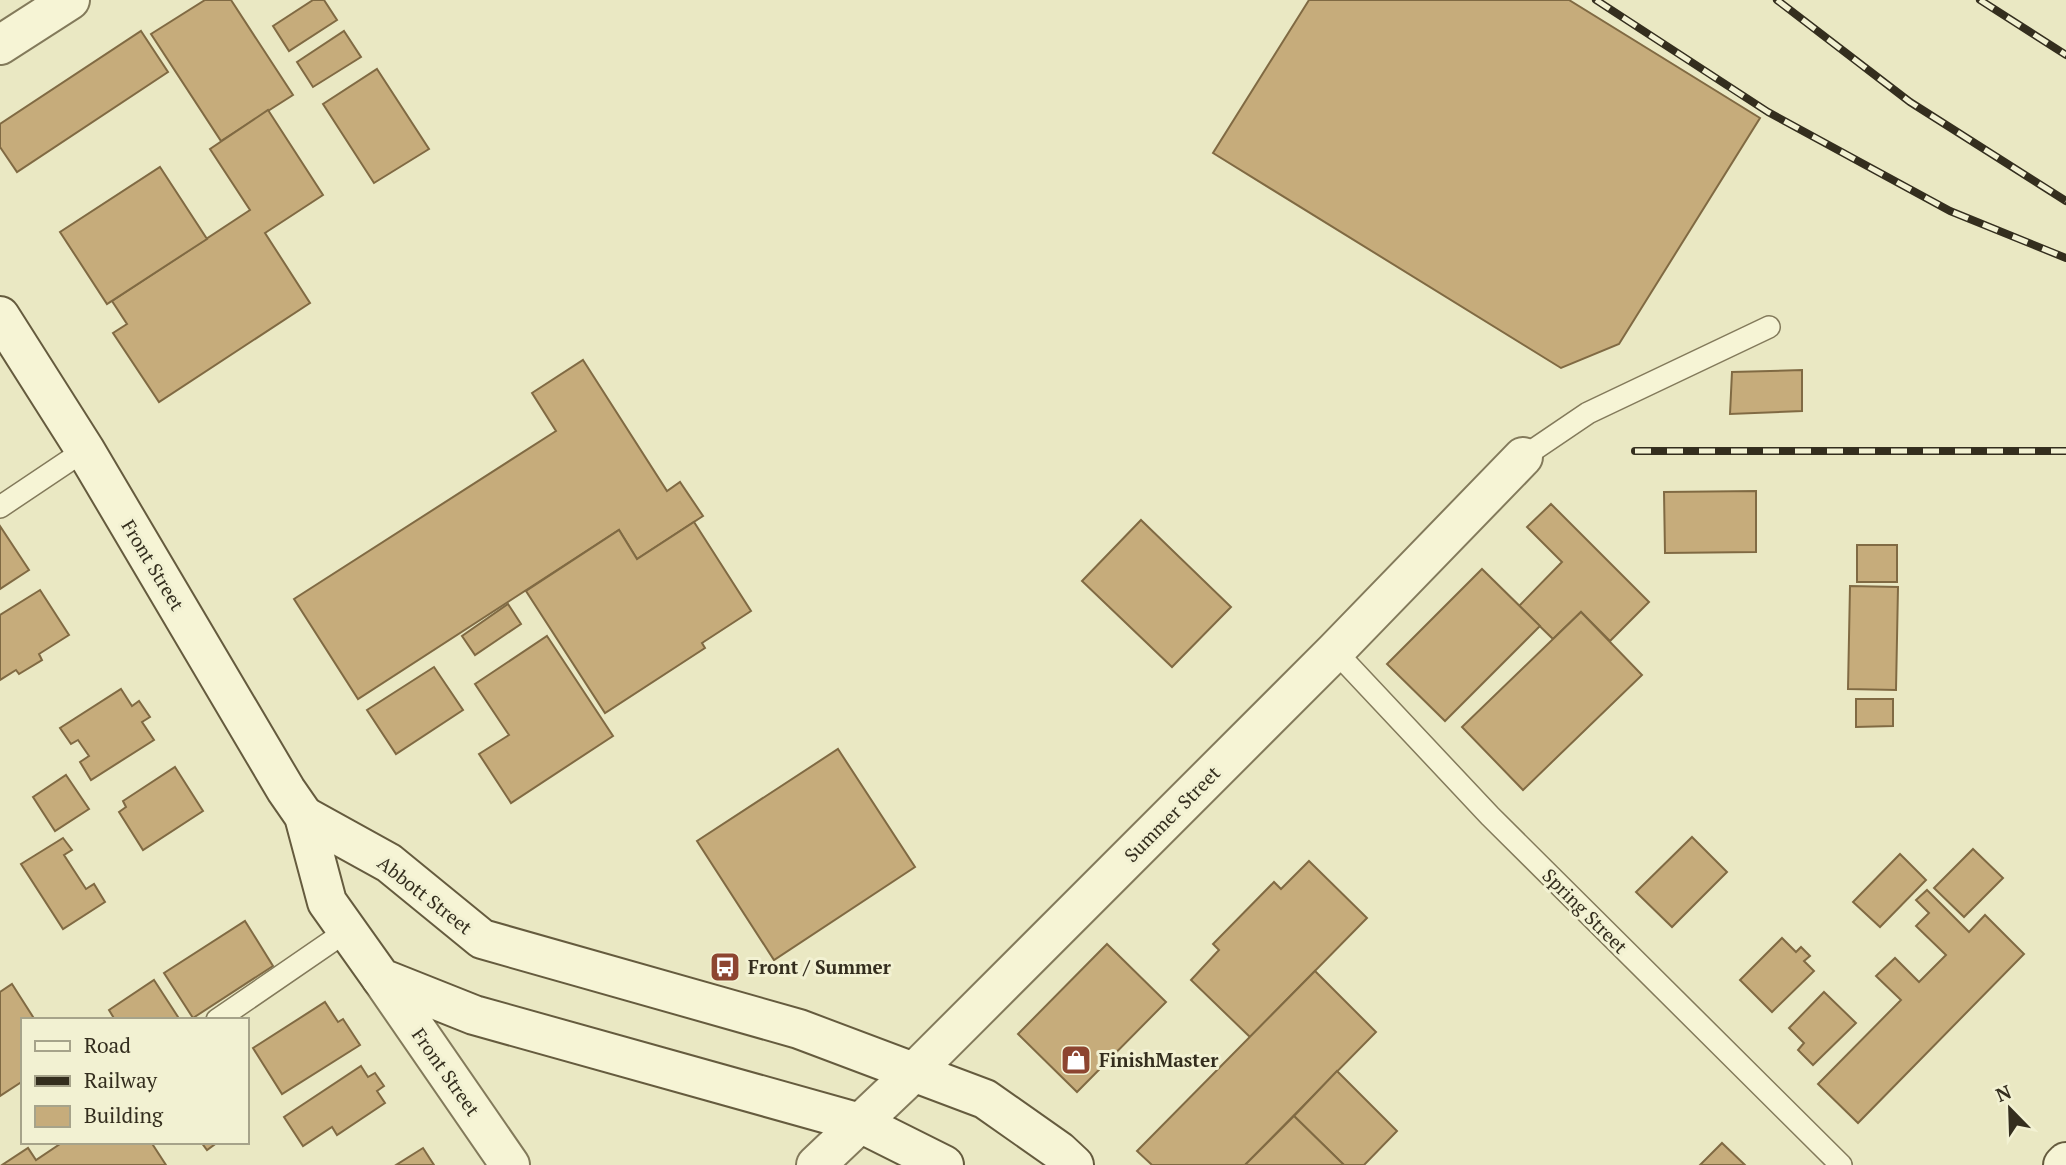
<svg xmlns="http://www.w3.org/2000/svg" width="2066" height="1165" viewBox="0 0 2066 1165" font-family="'PT Serif',serif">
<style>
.building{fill:#c6ac7b;stroke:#806a43;stroke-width:2}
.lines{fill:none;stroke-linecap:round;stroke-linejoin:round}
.service-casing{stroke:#837a5b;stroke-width:24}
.minor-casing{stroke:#837a5b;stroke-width:42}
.tertiary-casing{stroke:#837a5b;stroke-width:42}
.secondary-casing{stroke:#655b3e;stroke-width:42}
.service{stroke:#f6f4d5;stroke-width:21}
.minor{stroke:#f6f4d5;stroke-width:38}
.tertiary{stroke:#f6f4d5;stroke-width:38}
.secondary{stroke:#f6f4d5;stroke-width:38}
.rail-casing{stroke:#342e1e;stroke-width:8}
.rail{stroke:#f2f1d2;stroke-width:5;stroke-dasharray:16;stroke-linecap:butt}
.labels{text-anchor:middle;stroke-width:6;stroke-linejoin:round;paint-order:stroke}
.street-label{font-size:19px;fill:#342e1e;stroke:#f2f1d2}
.poi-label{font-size:19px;font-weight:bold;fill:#342e1e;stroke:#f2f1d2;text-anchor:start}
</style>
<rect width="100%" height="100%" fill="#eae8c3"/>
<g class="building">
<polygon points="205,0 231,0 293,95 221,141 151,34"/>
<polygon points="313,0 324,0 337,20 289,51 273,26"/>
<polygon points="1309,0 1569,0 1760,118 1619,344 1561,368 1213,153"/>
<polygon points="141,31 168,72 17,172 0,147 0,124"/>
<polygon points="344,31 361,57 313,87 297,62"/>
<polygon points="377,69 429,149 374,183 323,104"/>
<polygon points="268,110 323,195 265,233 310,303 159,402 113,333 127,324 112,301 250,210 210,149"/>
<polygon points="160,167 207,239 107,304 60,232"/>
<polygon points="583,360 667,491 680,482 703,516 637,559 619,530 358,699 294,599 556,431 532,393"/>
<polygon points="1802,370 1802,411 1730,414 1732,372"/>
<polygon points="1756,491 1756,552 1665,553 1664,492"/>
<polygon points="1551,504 1649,602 1610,641 1581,612 1553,639 1519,606 1562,562 1527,527"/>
<polygon points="1141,520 1231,607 1172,667 1082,581"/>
<polygon points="694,522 751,611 702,643 705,648 605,713 526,591 619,530 637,559"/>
<polygon points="0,526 29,570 0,589"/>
<rect x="1857" y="545" width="40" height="37"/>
<polygon points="1482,569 1540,626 1445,721 1387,664"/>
<polygon points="1850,586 1898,587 1896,690 1848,689"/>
<polygon points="40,590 69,635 39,654 42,660 19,674 16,670 0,680 0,615"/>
<polygon points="508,604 521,624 475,655 462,636"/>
<polygon points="1581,612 1642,675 1523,790 1462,727"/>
<polygon points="547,636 613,736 511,803 479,754 509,735 475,684"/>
<polygon points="434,667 463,710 396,754 367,710"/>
<polygon points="121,689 132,706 139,701 150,717 142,722 154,740 91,780 80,762 89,756 78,740 71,744 60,728"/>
<polygon points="1856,699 1893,699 1893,726 1856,727"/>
<polygon points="838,749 915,867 774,960 697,841"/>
<polygon points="175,767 203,811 143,850 119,812 126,807 123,801"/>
<polygon points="66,775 89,809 55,831 33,797"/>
<polygon points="1692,837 1727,872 1672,927 1636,892"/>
<polygon points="63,838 72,850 64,855 86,889 94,884 105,902 63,929 21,864"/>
<polygon points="1973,849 2003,878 1964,917 1934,888"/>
<polygon points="1900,854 1926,880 1880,927 1853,902"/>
<polygon points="1309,861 1367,918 1250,1037 1191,980 1219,950 1213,944 1274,882 1281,889"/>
<polygon points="1927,890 1969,932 1985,915 2024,954 1858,1123 1818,1084 1901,1000 1876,976 1895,958 1919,982 1946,955 1916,926 1929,913 1916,900"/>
<polygon points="245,921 273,966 193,1018 164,973"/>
<polygon points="1782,938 1796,952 1801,947 1810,956 1804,961 1814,971 1772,1012 1740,980"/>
<polygon points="1107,944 1166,1002 1077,1092 1018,1034"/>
<polygon points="1315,971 1376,1032 1245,1165 1152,1165 1137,1151"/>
<polygon points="154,980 180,1020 115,1020 109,1010"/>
<polygon points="12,984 35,1020 23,1020 23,1081 0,1096 0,992"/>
<polygon points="1824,992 1856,1023 1813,1065 1798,1050 1804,1043 1789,1028"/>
<polygon points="325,1002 338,1022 343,1019 360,1045 282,1094 253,1048"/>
<polygon points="361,1066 368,1077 375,1073 384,1086 377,1091 385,1103 337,1135 332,1127 303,1146 284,1117"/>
<polygon points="1337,1071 1397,1131 1364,1165 1344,1165 1294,1116"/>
<polygon points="1294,1116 1344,1165 1245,1165"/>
<polygon points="63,1142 151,1142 166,1165 2,1165 28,1148 36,1160"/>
<polygon points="201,1142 218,1142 207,1150"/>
<polygon points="1722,1143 1745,1165 1700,1165"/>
<polygon points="423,1148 434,1165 396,1165"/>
</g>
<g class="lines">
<g class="service-casing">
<g id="service">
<polyline points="1523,457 1588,413 1769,327"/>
<polyline points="0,507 85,450"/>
<polyline points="1335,651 1490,816 1841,1165"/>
<polyline points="217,1020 348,930"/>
</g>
</g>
<g class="minor-casing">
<g id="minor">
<polyline points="0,45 70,0"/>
<polyline points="816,1165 914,1072 1335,651 1523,457"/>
</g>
</g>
<g class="tertiary-casing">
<polyline id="tertiary" points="381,978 510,1165"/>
</g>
<g class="secondary-casing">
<g id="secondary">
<polyline points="0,316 85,450 286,790 304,816 327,902 381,978 474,1015 860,1123 944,1165"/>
<polyline points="304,816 389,863 482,939 799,1029 985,1099 1059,1151 1074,1165"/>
<polyline points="2063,1165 2066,1162"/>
</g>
</g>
<use href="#service" class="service"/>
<use href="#minor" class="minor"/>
<use href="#tertiary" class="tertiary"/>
<use href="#secondary" class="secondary"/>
<g class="rail-casing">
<g id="rail">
<polyline points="1596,0 1768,112 1950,211 2066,258"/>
<polyline points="1777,0 1910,102 2066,201"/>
<polyline points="1980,0 2066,55"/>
<polyline points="1635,451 2066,451"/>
</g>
</g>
<use href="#rail" class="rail"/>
</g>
<defs>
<g id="bus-square" transform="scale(1.575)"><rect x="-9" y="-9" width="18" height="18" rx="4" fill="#8d4530" stroke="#f2f1d2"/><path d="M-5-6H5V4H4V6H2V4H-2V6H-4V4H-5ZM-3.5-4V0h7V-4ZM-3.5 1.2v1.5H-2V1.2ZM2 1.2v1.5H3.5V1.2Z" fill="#fff"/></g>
<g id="shop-square" transform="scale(1.575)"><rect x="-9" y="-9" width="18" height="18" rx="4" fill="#8d4530" stroke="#f2f1d2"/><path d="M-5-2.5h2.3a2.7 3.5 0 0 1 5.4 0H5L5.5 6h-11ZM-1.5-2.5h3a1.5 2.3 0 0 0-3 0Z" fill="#fff"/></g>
</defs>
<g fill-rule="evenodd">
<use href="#bus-square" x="725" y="967"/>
<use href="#shop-square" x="1076" y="1060"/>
</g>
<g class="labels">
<g class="street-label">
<text transform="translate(153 565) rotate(59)" y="7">Front Street</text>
<text transform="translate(1172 814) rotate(-45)" y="7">Summer Street</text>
<text transform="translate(425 895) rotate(38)" y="7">Abbott Street</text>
<text transform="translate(1585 911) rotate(45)" y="7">Spring Street</text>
<text transform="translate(446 1072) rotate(55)" y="7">Front Street</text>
</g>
<g class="poi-label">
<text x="748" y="974">Front / Summer</text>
<text x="1099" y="1067">FinishMaster</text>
</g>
</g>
<rect x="21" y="1018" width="228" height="126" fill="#f2f1d2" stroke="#a6a38a" stroke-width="2"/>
<rect x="35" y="1041" width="35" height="10" fill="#f6f4d5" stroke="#a6a38a" stroke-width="2"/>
<text x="84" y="1053" font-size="21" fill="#342e1e">Road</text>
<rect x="35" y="1076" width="35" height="10" fill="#342e1e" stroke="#a6a38a" stroke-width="2"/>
<text x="84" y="1088" font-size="21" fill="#342e1e">Railway</text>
<rect x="35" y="1106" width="35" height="21" fill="#c6ac7b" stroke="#a6a38a" stroke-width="2"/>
<text x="84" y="1123" font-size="21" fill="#342e1e">Building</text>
<g transform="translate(2010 1109) rotate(337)" stroke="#f2f1d2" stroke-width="5" paint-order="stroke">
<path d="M0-5L12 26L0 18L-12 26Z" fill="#342e1e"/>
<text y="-10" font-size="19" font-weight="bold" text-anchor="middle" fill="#342e1e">N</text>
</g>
</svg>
